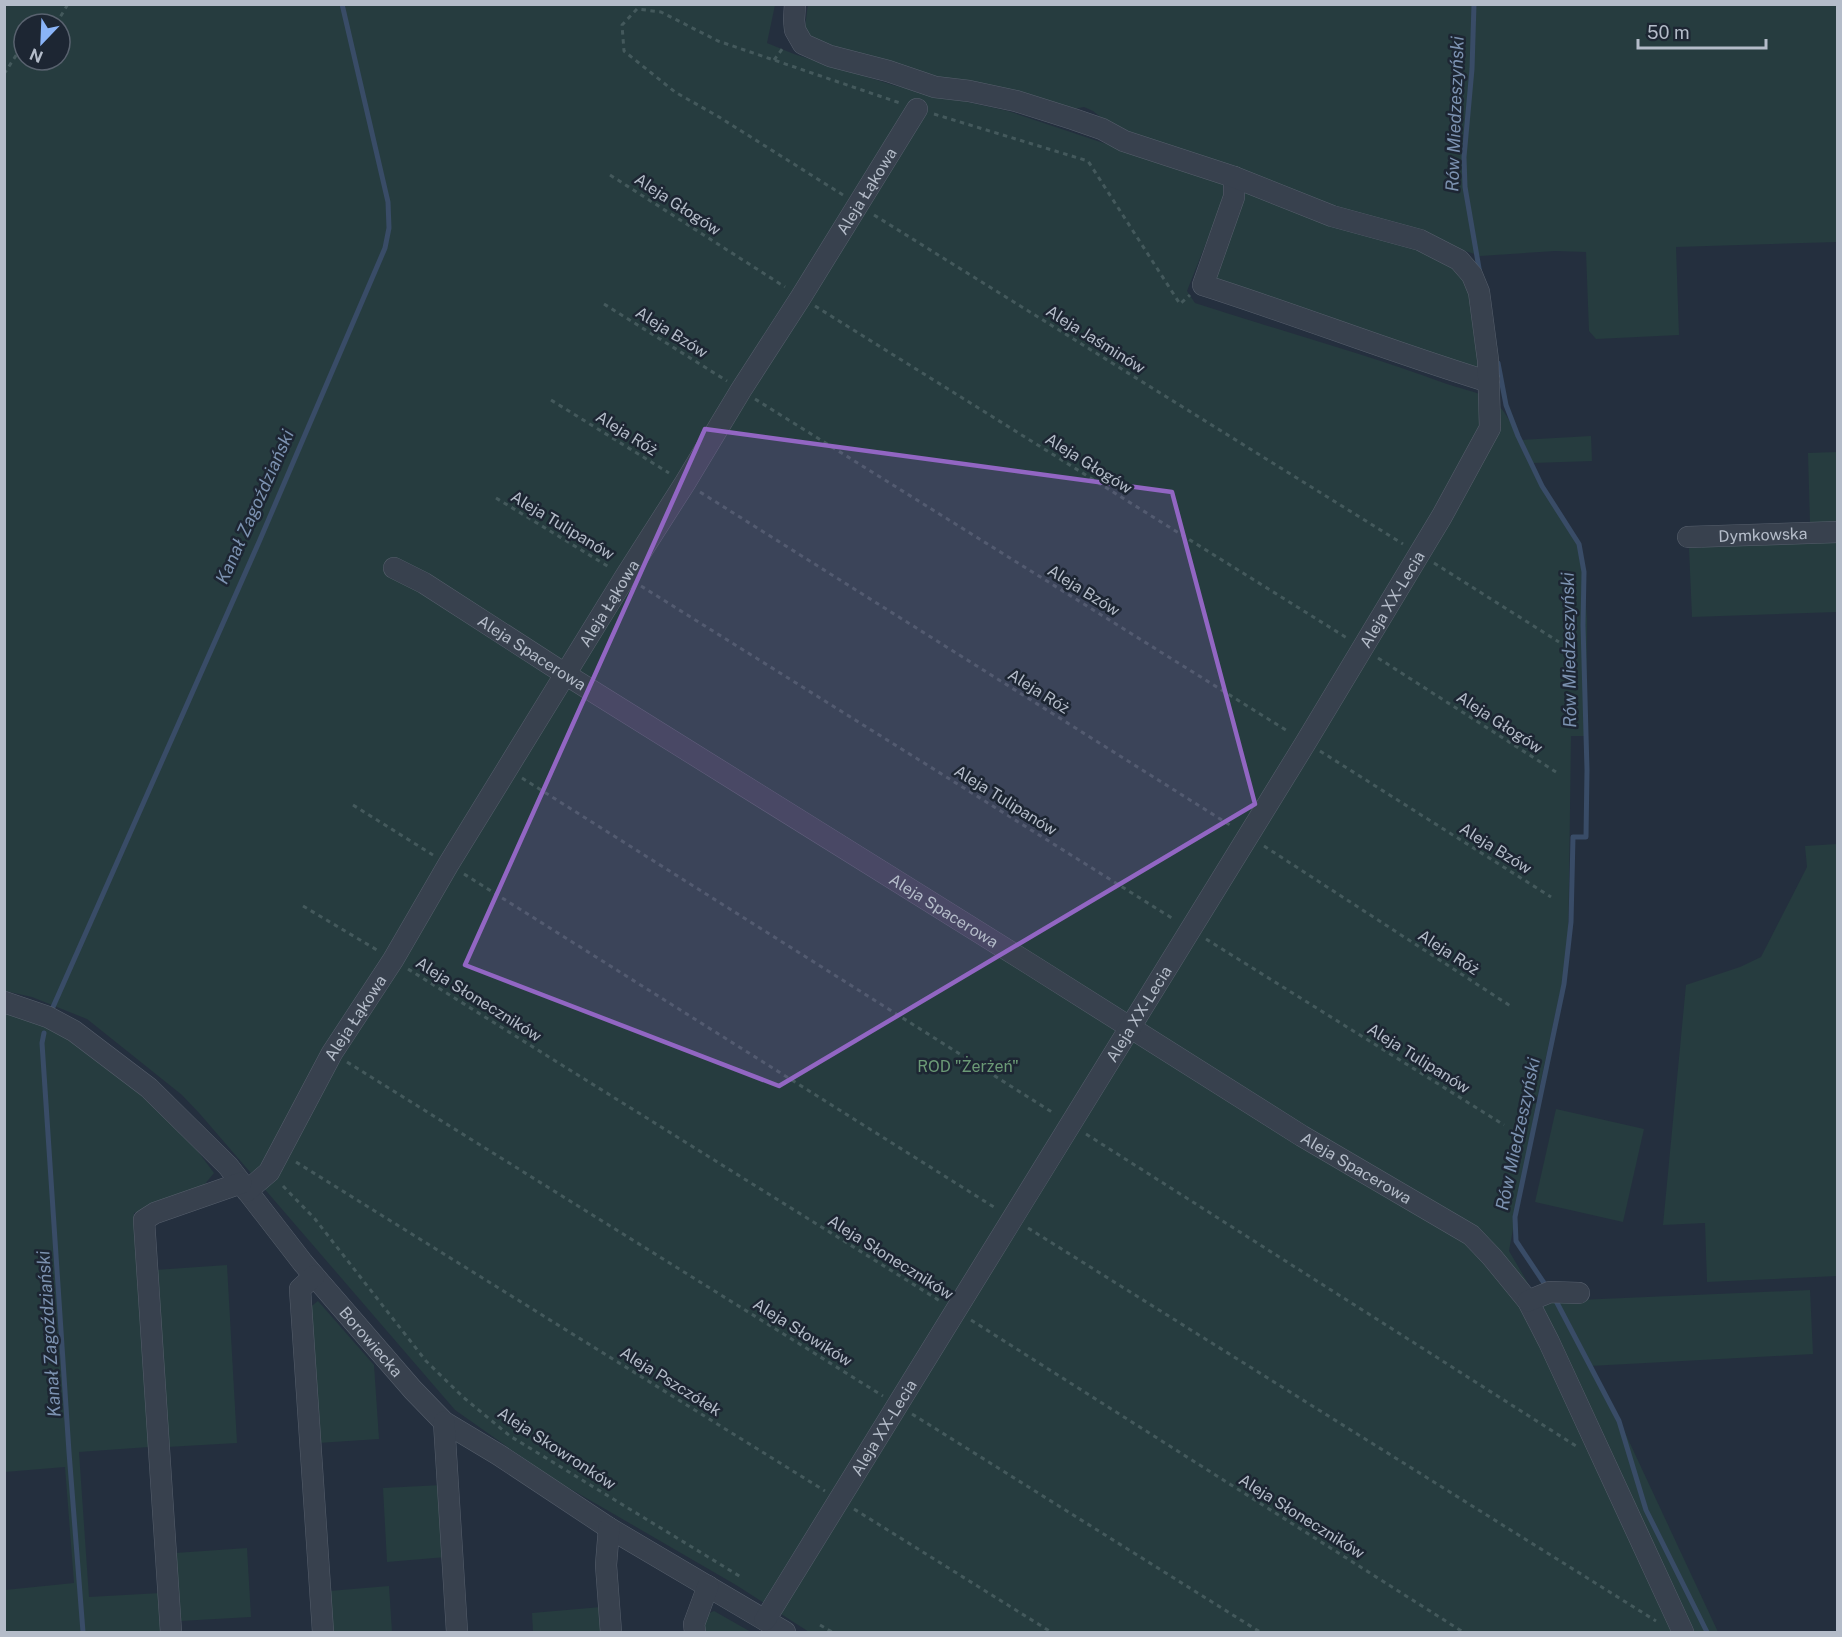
<svg xmlns="http://www.w3.org/2000/svg" width="1842" height="1637" viewBox="0 0 1842 1637" font-family="'Public Sans',sans-serif">
<style>
.green{fill:#263c3f;fill-rule:evenodd}
.lines{fill:none;stroke-linecap:round;stroke-linejoin:round}
.stream{stroke:#394c67;stroke-width:5}
.minor-casing{stroke:#565f6c;stroke-width:22}
.path{stroke:#44595c;stroke-width:3;stroke-dasharray:4.5 4.5;stroke-linecap:butt}
.minor{stroke:#38414e;stroke-width:21}
.marked{fill:#9266c3;fill-opacity:0.2;stroke:#9266c3;stroke-width:4.5;stroke-linejoin:round}
.labels{text-anchor:middle;stroke-width:5;stroke-linejoin:round;paint-order:stroke}
.street-label{font-size:16px;fill:#b4bcc9;stroke:#1d2633}
.park-label{font-size:16px;fill:#6b9a76;stroke:#1d2633}
.water-label{font-size:18px;font-style:italic;fill:#7c92b1;stroke:#1d2633}
</style>
<rect width="100%" height="100%" fill="#242f3e"/>
<g class="green">
<polygon points="808,4 1837,5 1837,242 1676,247 1679,335 1596,339 1589,331 1586,252 1555,251 1480,256 1119,132 1093,111 1084,107 1062,111 959,86 814,43 805,27"/>
<path d="M5 5H775L767 43 794 54 896 86 1008 111 1229 185 1187 291 1195 303C1278 330 1362 353 1444 383 1458 388 1474 391 1487 397 1503 404 1512 426 1521 440L1591 436 1592 461 1532 463 1544 487 1582 552 1587 620 1586 736H1571L1568 956 1537 1099 1509 1251 1542 1307 1555 1301 1810 1290 1813 1354 1590 1366 1606 1392 1718 1632H809L736 1585 550 1477 455 1410 200 1114 182 1095 87 1019 32 997 5 991ZM24 24H60V60H24Z"/>
<polygon points="1245,185 1438,254 1470,281 1480,375 1214,280"/>
<polygon points="1837,452 1837,523 1810,524 1808,453"/>
<polygon points="1837,538 1837,612 1692,617 1689,548 1702,548 1702,542"/>
<polygon points="1837,844 1837,1276 1707,1282 1705,1223 1663,1225 1686,985 1740,967 1761,957 1807,867 1805,846"/>
<polygon points="5,1014 40,1022 73,1041 179,1126 214,1173 199,1191 179,1199 134,1213 149,1447 79,1452 89,1597 161,1593 163,1632 6,1632 5,1590 74,1583 65,1467 5,1472"/>
<polygon points="1556,1109 1644,1129 1623,1222 1535,1202"/>
<polygon points="227,1265 237,1443 167,1447 155,1270"/>
<polygon points="318,1301 374,1365 379,1439 318,1443 309,1308"/>
<polygon points="442,1485 446,1557 387,1562 383,1488"/>
<polygon points="247,1548 251,1617 180,1621 175,1553"/>
<polygon points="389,1586 392,1632 332,1632 329,1591"/>
<polygon points="601,1607 603,1632 533,1632 532,1613"/>
<polygon points="714,1611 751,1632 704,1632 703,1616"/>
</g>
<g class="lines">
<g class="stream">
<polyline points="1474,4 1472,69 1464,157 1465,187 1480,274"/>
<polyline points="1498,363 1506,405 1518,436 1542,486 1579,544 1584,572 1583,625 1587,770 1586,837 1573,837 1571,922 1564,984 1515,1217 1516,1241 1548,1289"/>
<polyline points="53,1007 259,542 385,248 389,228 388,202 342,4"/>
<polyline points="44,1033 42,1043 69,1452 83,1632"/>
<polyline points="1555,1299 1619,1421 1646,1510 1707,1632"/>
</g>
<g class="minor-casing">
<g id="minor">
<path d="M1234 177V197L1203 285C1297 315 1389 351 1483 380L1489 379"/>
<path id="s1" d="M1688 537 1838 532"/>
<path id="s2" d="M394 568 424 583 565 674 1033 966 1302 1136 1471 1235 1492 1257 1528 1301 1549 1342 1683 1632"/>
<path id="s3" d="M4 1002 48 1017 74 1031 149 1088 228 1166 303 1263 413 1390 444 1422 499 1455 609 1528 785 1632"/>
<path id="s4" d="M247 1191 269 1172 332 1053 393 960 448 865 625 577 685 483 741 390 801 297 917 109"/>
<polyline points="314,1276 300,1289 323,1632"/>
<polyline points="1528,1301 1550,1292 1579,1293"/>
<polyline points="444,1422 457,1632"/>
<polyline points="609,1528 606,1565 611,1632"/>
<path id="s5" d="M765 1620 1306 742 1442 516 1490 428 1488 360 1479 292 1472 275 1459 260 1420 240 1332 216 1234 177 1124 141 1102 129 1073 119 1016 101 969 91 935 87 888 71 830 56 803 44 795 30 794 20 795 4"/>
<polyline points="171,1632 144,1220 155,1213 241,1183"/>
<polyline points="695,1632 694,1624 708,1586"/>
</g>
</g>
<g class="path">
<polyline points="56,24 68,4"/>
<polyline points="774,60 783,48"/>
<polyline points="4,74 17,54 24,49"/>
<polyline points="934,114 1088,161 1180,304 1190,295"/>
<polyline points="610,175 785,287"/>
<polyline points="843,195 719,117 675,92 624,51 622,25 637,9 661,12 718,41 900,103"/>
<polyline points="874,215 1403,544"/>
<polyline points="604,304 727,381"/>
<polyline points="815,306 1347,638"/>
<polyline points="755,399 1289,732"/>
<polyline points="551,400 669,473"/>
<polyline points="700,492 1233,827"/>
<polyline points="496,498 609,567"/>
<polyline points="1434,563 1559,642"/>
<polyline points="641,586 1175,920"/>
<polyline points="1378,658 1556,772"/>
<polyline points="1320,751 1551,897"/>
<polyline points="522,778 1055,1114"/>
<polyline points="353,805 433,855"/>
<polyline points="1264,846 1512,1007"/>
<polyline points="464,874 997,1209"/>
<polyline points="303,906 377,950"/>
<polyline points="1206,939 1504,1125"/>
<polyline points="408,969 940,1301"/>
<polyline points="347,1062 883,1396"/>
<polyline points="1086,1134 1576,1446"/>
<polyline points="296,1162 825,1491"/>
<polyline points="283,1186 315,1219 426,1361 463,1397 510,1436 741,1577"/>
<polyline points="1028,1228 1656,1621"/>
<polyline points="971,1320 1463,1632"/>
<polyline points="912,1414 1260,1632"/>
<polyline points="854,1509 1051,1632"/>
<polyline points="820,1625 832,1632"/>
</g>
<use href="#minor" class="minor"/>
</g>
<path class="marked" d="M705 429 1172 492 1255 804 779 1086 465 965Z"/>
<g class="labels">
<g class="street-label">
<text dy="6" stroke="none"><textPath href="#s4" startOffset="1178">Aleja Łąkowa</textPath></text>
<text transform="translate(678 204) rotate(33)" y="6">Aleja Głogów</text>
<text transform="translate(672 332) rotate(32)" y="6">Aleja Bzów</text>
<text transform="translate(1096 339) rotate(32)" y="6">Aleja Jaśminów</text>
<text transform="translate(627 433) rotate(32)" y="6">Aleja Róż</text>
<text transform="translate(1089 463) rotate(32)" y="6">Aleja Głogów</text>
<text transform="translate(563 525) rotate(31)" y="6">Aleja Tulipanów</text>
<text dy="6" stroke="none"><textPath href="#s1" startOffset="75">Dymkowska</textPath></text>
<text transform="translate(1084 590) rotate(32)" y="6">Aleja Bzów</text>
<text dy="6" stroke="none"><textPath href="#s5" startOffset="1198">Aleja XX-Lecia</textPath></text>
<text dy="6" stroke="none"><textPath href="#s4" startOffset="692">Aleja Łąkowa</textPath></text>
<text dy="6" stroke="none"><textPath href="#s2" startOffset="162">Aleja Spacerowa</textPath></text>
<text transform="translate(1039 691) rotate(32)" y="6">Aleja Róż</text>
<text transform="translate(1500 722) rotate(33)" y="6">Aleja Głogów</text>
<text transform="translate(1006 800) rotate(32)" y="6">Aleja Tulipanów</text>
<text transform="translate(1496 848) rotate(32)" y="6">Aleja Bzów</text>
<text dy="6" stroke="none"><textPath href="#s2" startOffset="648">Aleja Spacerowa</textPath></text>
<text transform="translate(1449 952) rotate(33)" y="6">Aleja Róż</text>
<text transform="translate(479 999) rotate(32)" y="6">Aleja Słoneczników</text>
<text dy="6" stroke="none"><textPath href="#s5" startOffset="712">Aleja XX-Lecia</textPath></text>
<text dy="6" stroke="none"><textPath href="#s4" startOffset="206">Aleja Łąkowa</textPath></text>
<text transform="translate(1419 1058) rotate(32)" y="6">Aleja Tulipanów</text>
<text dy="6" stroke="none"><textPath href="#s2" startOffset="1134">Aleja Spacerowa</textPath></text>
<text transform="translate(891 1257) rotate(32)" y="6">Aleja Słoneczników</text>
<text transform="translate(803 1332) rotate(32)" y="6">Aleja Słowików</text>
<text dy="6" stroke="none"><textPath href="#s3" startOffset="508">Borowiecka</textPath></text>
<text transform="translate(671 1381) rotate(32)" y="6">Aleja Pszczółek</text>
<text dy="6" stroke="none"><textPath href="#s5" startOffset="226">Aleja XX-Lecia</textPath></text>
<text transform="translate(557 1448) rotate(33)" y="6">Aleja Skowronków</text>
<text transform="translate(1302 1516) rotate(32)" y="6">Aleja Słoneczników</text>
</g>
<g class="park-label">
<text x="968" y="1072">ROD "Żerżeń"</text>
</g>
<g class="water-label">
<text transform="translate(1455 114) rotate(-88)" y="6">Rów Miedzeszyński</text>
<text transform="translate(255 507) rotate(-66)" y="6">Kanał Zagoździański</text>
<text transform="translate(1569 650) rotate(-91)" y="6">Rów Miedzeszyński</text>
<text transform="translate(1518 1134) rotate(-78)" y="6">Rów Miedzeszyński</text>
<text transform="translate(49 1334) rotate(-94)" y="6">Kanał Zagoździański</text>
</g>
</g>
<rect width="1842" height="1637" fill="none" stroke="#b4bcc9" stroke-width="12"/>
<g transform="translate(42 42) rotate(203)"><circle r="28" fill="#1d2633" stroke="#59626f" stroke-width="1.5"/>
<path d="M0-4.5L10 22L0 15L-10 22Z" fill="#8ab4f8"/>
<text y="-9" font-size="16" font-weight="bold" text-anchor="middle" fill="#b4bcc9">N</text>
</g>
<path d="M1638 39v9h128v-9" fill="none" stroke="#b4bcc9" stroke-width="3"/>
<text x="1647" y="39" font-size="18" fill="#b4bcc9" stroke="#1d2633" stroke-width="4.5" paint-order="stroke">50 m</text>
</svg>
